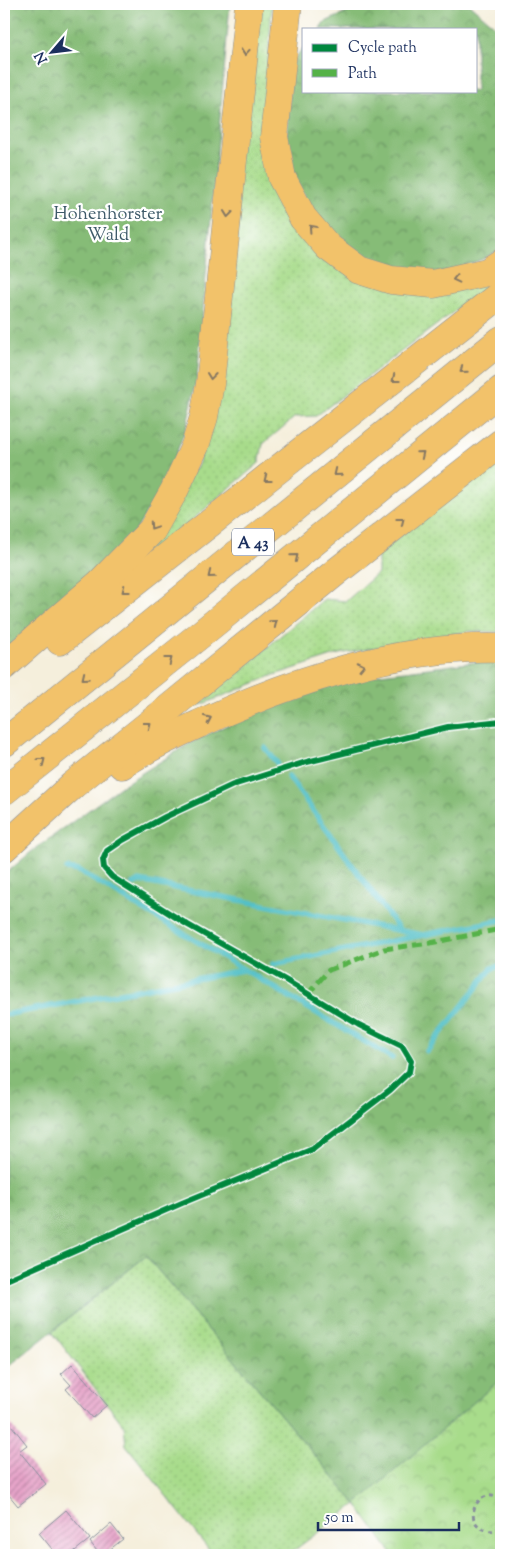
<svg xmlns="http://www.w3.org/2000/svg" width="505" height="1559" viewBox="0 0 505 1559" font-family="'Sorts Mill Goudy',serif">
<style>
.grass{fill:url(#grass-dots);stroke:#628674}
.forest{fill:url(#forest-crowns);stroke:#50766a}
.park{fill:url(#park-crowns);stroke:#628674}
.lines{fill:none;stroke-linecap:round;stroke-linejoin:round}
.stream{stroke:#52c0c7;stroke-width:5.5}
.building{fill:url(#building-hatch)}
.motorway-casing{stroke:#888f9d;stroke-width:29}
.path{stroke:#888f9d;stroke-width:3;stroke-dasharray:4 4;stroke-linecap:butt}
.motorway{stroke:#f2c26a;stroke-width:28}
.quiet{stroke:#55b248;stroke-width:5;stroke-dasharray:10 5;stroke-linecap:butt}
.cycleway-casing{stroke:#fff;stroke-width:9}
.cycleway{stroke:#00873e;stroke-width:6}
.oneway{stroke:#867864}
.labels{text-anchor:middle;stroke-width:4.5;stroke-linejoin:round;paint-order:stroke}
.shield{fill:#fff;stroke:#5f6d8e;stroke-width:1}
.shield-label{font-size:16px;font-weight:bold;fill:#1b2f5e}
.park-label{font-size:18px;fill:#3e5a69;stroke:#fff}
</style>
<defs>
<pattern id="grass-dots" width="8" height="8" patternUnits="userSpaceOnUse" patternTransform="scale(1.25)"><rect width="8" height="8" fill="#a8dc8b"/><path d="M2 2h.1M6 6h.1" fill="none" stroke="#90bd7a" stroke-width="1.8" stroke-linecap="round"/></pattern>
<pattern id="forest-crowns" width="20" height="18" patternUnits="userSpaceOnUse" patternTransform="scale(1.25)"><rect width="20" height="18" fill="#86bc77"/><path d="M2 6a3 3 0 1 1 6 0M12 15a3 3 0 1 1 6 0" fill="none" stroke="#6d9965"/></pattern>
<pattern id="park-crowns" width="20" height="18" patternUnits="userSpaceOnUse" patternTransform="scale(1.25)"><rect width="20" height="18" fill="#a8dc8b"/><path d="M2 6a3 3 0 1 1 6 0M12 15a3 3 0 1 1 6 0" fill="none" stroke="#90bd7a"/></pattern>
<pattern id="building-hatch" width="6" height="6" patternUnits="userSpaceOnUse" patternTransform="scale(1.25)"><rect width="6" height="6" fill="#e7a4c9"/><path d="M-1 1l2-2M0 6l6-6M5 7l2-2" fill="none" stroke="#ba86a6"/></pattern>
</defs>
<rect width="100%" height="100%" fill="#fff"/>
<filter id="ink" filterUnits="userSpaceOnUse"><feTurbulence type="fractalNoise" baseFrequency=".02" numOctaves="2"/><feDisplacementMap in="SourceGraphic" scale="10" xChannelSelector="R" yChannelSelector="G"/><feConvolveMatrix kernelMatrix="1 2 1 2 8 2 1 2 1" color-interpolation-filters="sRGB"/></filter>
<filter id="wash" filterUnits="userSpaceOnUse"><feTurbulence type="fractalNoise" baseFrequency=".0096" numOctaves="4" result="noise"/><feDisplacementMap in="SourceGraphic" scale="20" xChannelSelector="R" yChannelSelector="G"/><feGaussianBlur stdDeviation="1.12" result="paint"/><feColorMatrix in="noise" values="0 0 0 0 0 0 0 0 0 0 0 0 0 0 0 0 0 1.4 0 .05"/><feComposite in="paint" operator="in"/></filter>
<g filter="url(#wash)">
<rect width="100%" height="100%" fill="#f5efdc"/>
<g class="grass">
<polygon points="259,4 272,4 263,136 271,181 299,235 328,262 501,276 316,416 295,417 263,444 259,463 119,582 199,463"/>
<polygon points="501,454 501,632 470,631 339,654 274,675 198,706 324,599 346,601 378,573 378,554"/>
<polygon points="146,1256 356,1504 288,1555 213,1555 126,1445 124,1426 52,1332"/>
</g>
<g class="forest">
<polygon points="4,4 230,4 197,378 187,425 167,478 135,532 87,583 4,649"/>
<polygon points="367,4 469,4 501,31 501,249 483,259 450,271 411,273 371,263 323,230 296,182 286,146 292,61 304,47 304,91 476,91 476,29 320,29 325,22"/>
<polygon points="501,659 501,1379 356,1504 146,1256 4,1370 4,875 31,852 123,785 190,743 264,707 340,679"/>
</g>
<polygon class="park" points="501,1379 501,1555 393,1555 356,1504"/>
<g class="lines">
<g class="stream">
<polyline points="265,748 277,763"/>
<polyline points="288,776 400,931"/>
<polyline points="67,869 79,871 392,1058"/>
<polyline points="133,884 139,881 423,935"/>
<polyline points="273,964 501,920"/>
<polyline points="4,1015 243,970"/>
<polyline points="427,1051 492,968 501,966"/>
</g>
</g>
<g id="blocks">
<g class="building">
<polygon points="72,1364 107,1405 92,1418 66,1389 71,1385 61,1374"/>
<polygon points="4,1416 27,1445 19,1451 46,1484 18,1506 4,1489"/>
<polygon points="66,1510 90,1539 70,1555 57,1555 39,1533"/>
<polygon points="111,1524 123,1539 103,1555 100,1555 90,1542"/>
</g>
</g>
</g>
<g filter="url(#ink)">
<use href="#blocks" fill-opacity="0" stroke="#888f9d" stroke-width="1"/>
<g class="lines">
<g class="motorway-casing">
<g id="motorway">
<polyline points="288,4 274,137 282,178 303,218 328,247 359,270 391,280 433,284 487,272 501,263"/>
<polyline points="60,641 501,294"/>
<polyline points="4,666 100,583 152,530 174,491 195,446 204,417 210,384 249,4"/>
<polyline points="4,743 501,340"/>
<path d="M122 765C147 748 172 736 199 724 290 681 400 645 501 648"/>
<polyline points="4,791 201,634 501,390"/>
<polyline points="4,848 73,785 163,713 336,572 501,443"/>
</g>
</g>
<g class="path">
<path d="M501 1500C479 1483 459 1523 487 1530 492 1532 497 1530 501 1527"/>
<polyline points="498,1530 501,1537"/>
</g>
<use href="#motorway" class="motorway"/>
<polyline class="quiet" points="308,994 329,970 384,949 430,943 501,929"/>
<g class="cycleway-casing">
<polyline id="cycleway" points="4,1281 182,1203 313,1149 390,1090 409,1072 411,1061 402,1046 359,1025 287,981 188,925 112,877 104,868 103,860 107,851 123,840 165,817 233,785 303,763 448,727 501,721"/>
</g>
<use href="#cycleway" class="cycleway"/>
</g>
<defs><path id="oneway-chevron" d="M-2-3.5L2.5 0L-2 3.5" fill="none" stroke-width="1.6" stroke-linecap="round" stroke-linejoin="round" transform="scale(1.25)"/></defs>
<g class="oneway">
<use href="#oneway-chevron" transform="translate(245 52) rotate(95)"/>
<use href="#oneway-chevron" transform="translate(228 214) rotate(96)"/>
<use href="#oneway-chevron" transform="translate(312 228) rotate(-132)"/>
<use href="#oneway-chevron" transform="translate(456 279) rotate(167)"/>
<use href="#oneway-chevron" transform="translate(463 370) rotate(141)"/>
<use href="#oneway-chevron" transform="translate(211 376) rotate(97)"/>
<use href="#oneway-chevron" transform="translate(395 379) rotate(142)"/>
<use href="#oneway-chevron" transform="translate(421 454) rotate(-39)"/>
<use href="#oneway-chevron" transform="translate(337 473) rotate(141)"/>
<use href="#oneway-chevron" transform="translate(267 479) rotate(142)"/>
<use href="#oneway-chevron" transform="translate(401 521) rotate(-38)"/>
<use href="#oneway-chevron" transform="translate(153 526) rotate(124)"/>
<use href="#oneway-chevron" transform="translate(295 557) rotate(-39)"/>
<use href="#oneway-chevron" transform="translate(211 575) rotate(141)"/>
<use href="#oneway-chevron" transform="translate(125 590) rotate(142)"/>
<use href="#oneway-chevron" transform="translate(274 623) rotate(-39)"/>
<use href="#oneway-chevron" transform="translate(169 660) rotate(-38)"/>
<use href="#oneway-chevron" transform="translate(361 666) rotate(-12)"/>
<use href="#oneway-chevron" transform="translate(85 677) rotate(141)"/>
<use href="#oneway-chevron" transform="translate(208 719) rotate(-25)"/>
<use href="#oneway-chevron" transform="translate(148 725) rotate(-38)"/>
<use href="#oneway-chevron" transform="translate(42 761) rotate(-38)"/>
</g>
</g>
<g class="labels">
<rect class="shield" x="232" y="528.5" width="42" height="27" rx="4"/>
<g class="shield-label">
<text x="253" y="548">A 43</text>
</g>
<g class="park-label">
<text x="108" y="219">Hohenhorster<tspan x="108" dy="21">Wald</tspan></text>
</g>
</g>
<rect width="505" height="1559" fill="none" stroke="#fff" stroke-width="20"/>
<rect x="302" y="28" width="175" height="65" fill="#ffffff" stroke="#a4acbf"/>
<rect x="312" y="44" width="25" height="8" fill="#00873e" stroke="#a4acbf"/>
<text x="348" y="52" font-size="15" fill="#1b2f5e">Cycle path</text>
<rect x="312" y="69" width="25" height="8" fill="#55b248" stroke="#a4acbf"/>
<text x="348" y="78" font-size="15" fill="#1b2f5e">Path</text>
<g transform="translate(52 52) rotate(242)" stroke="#ffffff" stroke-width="4" paint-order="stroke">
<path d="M0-4L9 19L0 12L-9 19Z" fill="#1b2f5e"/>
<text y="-8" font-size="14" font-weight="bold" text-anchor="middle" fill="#1b2f5e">N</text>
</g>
<path d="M318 1522v8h141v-8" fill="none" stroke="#1b2f5e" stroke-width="2.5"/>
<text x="325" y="1522" font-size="15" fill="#1b2f5e" stroke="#ffffff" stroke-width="4" paint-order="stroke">50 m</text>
</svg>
